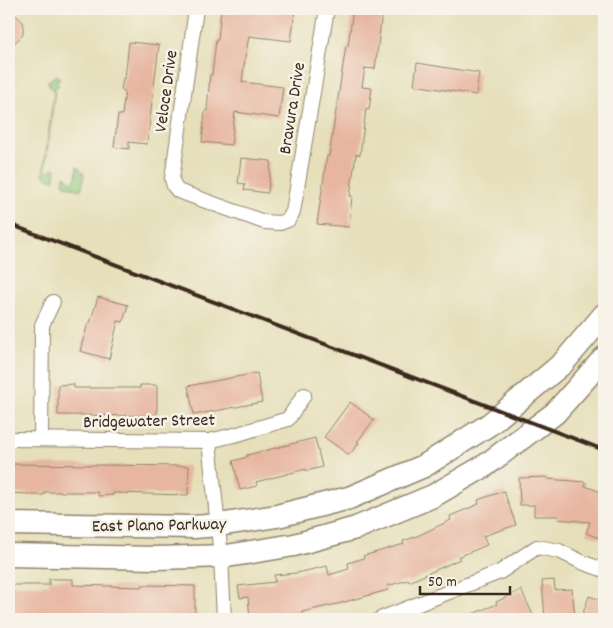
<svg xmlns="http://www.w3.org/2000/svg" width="613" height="628" viewBox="0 0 613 628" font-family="Dekko,sans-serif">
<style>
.green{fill:#92c87b;stroke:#66794c}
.building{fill:#e7b6a0}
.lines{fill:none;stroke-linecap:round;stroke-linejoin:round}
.street-casing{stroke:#90846c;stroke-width:16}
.primary-casing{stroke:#90846c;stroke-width:25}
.street{stroke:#fff;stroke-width:14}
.primary{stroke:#fff;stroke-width:22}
.rail{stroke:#3b2a1e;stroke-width:4}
.labels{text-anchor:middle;stroke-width:5;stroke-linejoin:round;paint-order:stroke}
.street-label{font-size:18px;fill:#3b2a1e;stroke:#f7f3e8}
</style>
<rect width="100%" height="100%" fill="#f7f3e8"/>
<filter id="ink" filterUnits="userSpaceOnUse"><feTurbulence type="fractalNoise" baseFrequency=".02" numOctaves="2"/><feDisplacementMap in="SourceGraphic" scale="10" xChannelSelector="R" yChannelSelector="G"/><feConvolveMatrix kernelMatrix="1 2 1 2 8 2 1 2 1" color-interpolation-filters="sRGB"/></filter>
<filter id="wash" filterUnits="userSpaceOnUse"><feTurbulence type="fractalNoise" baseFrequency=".0096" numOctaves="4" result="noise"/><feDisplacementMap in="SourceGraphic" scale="20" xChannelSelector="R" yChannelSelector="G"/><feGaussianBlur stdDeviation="1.12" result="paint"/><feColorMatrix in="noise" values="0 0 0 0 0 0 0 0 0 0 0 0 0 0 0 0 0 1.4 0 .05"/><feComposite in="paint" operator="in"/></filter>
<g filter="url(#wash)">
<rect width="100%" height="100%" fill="#e6dfba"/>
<g class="green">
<polygon points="57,75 60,79 56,81 59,85 55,88 45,168 48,172 54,168 56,169 55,179 52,180 45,177 43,175 54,93 53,90 48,83 48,81"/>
<polygon points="77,166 84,174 82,188 80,190 65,185 63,182 64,175 71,182 76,178"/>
</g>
<g id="blocks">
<g class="building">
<polygon points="9,9 23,22 23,35 9,48"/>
<polygon points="221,9 276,9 295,11 291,41 249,36 245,58 242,82 283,87 279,118 235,112 231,145 202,142 205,111 207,111 210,75 212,75 216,40 218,40"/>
<polygon points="353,9 382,13 375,69 365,68 362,87 372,88 369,110 366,109 360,155 356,154 350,196 352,196 349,227 317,224 327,156 329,156 346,46 348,46"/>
<polygon points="129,42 159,45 147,144 129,142 129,149 114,147 118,115 122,115 125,91 121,90 123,78 125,78"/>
<polygon points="417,63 479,73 476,95 414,85"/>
<polygon points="241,158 271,161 268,193 244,190 245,184 238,183"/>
<polygon points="98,297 128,305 123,322 118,321 109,359 80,351 88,323 90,323"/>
<polygon points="257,373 262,402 194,415 188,386"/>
<polygon points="74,384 74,388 140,388 140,385 157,385 157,416 58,415 58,385"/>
<polygon points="350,402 374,420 357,442 359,443 349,455 324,437"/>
<polygon points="315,438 322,467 307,471 306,469 256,482 257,486 240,490 233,461 247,457 247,455"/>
<polygon points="9,464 189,466 188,495 113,493 113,495 98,496 98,492 44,492 44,495 29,495 29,494 9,493"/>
<polygon points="547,477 547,479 585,482 585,486 604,493 604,540 586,533 590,522 558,519 559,516 534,516 534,505 520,505 519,478"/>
<polygon points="504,491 516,525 483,536 487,545 458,557 460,559 409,582 408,580 387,586 388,590 341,603 302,612 302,614 264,619 250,619 248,597 240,598 238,586 275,582 274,575 297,573 327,566 329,575 349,569 348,563 364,558 363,556 404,544 403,541 415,537 451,520 450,516 479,504 478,500"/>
<polygon points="49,579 73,579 73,585 142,587 142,585 195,586 195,619 9,619 9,585 49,585"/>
<polygon points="554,580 555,590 572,589 575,617 545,619 542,581"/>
<polygon points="521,590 535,619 460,619 497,604 496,602"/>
<polygon points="589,596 604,601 604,619 581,619"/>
</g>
</g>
</g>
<g filter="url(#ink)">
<use href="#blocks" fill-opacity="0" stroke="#90846c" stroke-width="1"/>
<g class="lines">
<g class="street-casing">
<g id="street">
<polyline points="196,9 172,179 174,186 178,191 264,222 280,223 288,220 293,212 327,9"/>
<polyline points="9,439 209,441 238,434 288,419 304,395"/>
<polyline points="41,439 42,325 53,302"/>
<polyline points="209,441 221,556 224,619"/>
<polyline points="380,619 500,572 537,547 559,551 584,563 604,570"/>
</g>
</g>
<g class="primary-casing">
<g id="primary">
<polyline points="9,524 194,527 218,525 277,516 349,498 424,466 490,424 563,363 604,315"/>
<polyline points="9,555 156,558 227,556 294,545 356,528 433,496 486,465 555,413 604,358"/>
</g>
</g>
<use href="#street" class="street"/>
<use href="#primary" class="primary"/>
<polyline class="rail" points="9,224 604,450"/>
</g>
</g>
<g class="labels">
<g class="street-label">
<text transform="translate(165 91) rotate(-82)" y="6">Veloce Drive</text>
<text transform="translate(291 108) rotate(-81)" y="6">Bravura Drive</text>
<text transform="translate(149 420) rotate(-1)" y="6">Bridgewater Street</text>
<text transform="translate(159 524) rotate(-1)" y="6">East Plano Parkway</text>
</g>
</g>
<rect width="613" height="628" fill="none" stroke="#f7f3e8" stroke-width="30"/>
<path d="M420 586v8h90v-8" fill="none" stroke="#3b2a1e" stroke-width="2.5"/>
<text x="428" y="586" font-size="15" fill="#3b2a1e" stroke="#f7f3e8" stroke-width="4" paint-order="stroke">50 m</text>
</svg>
